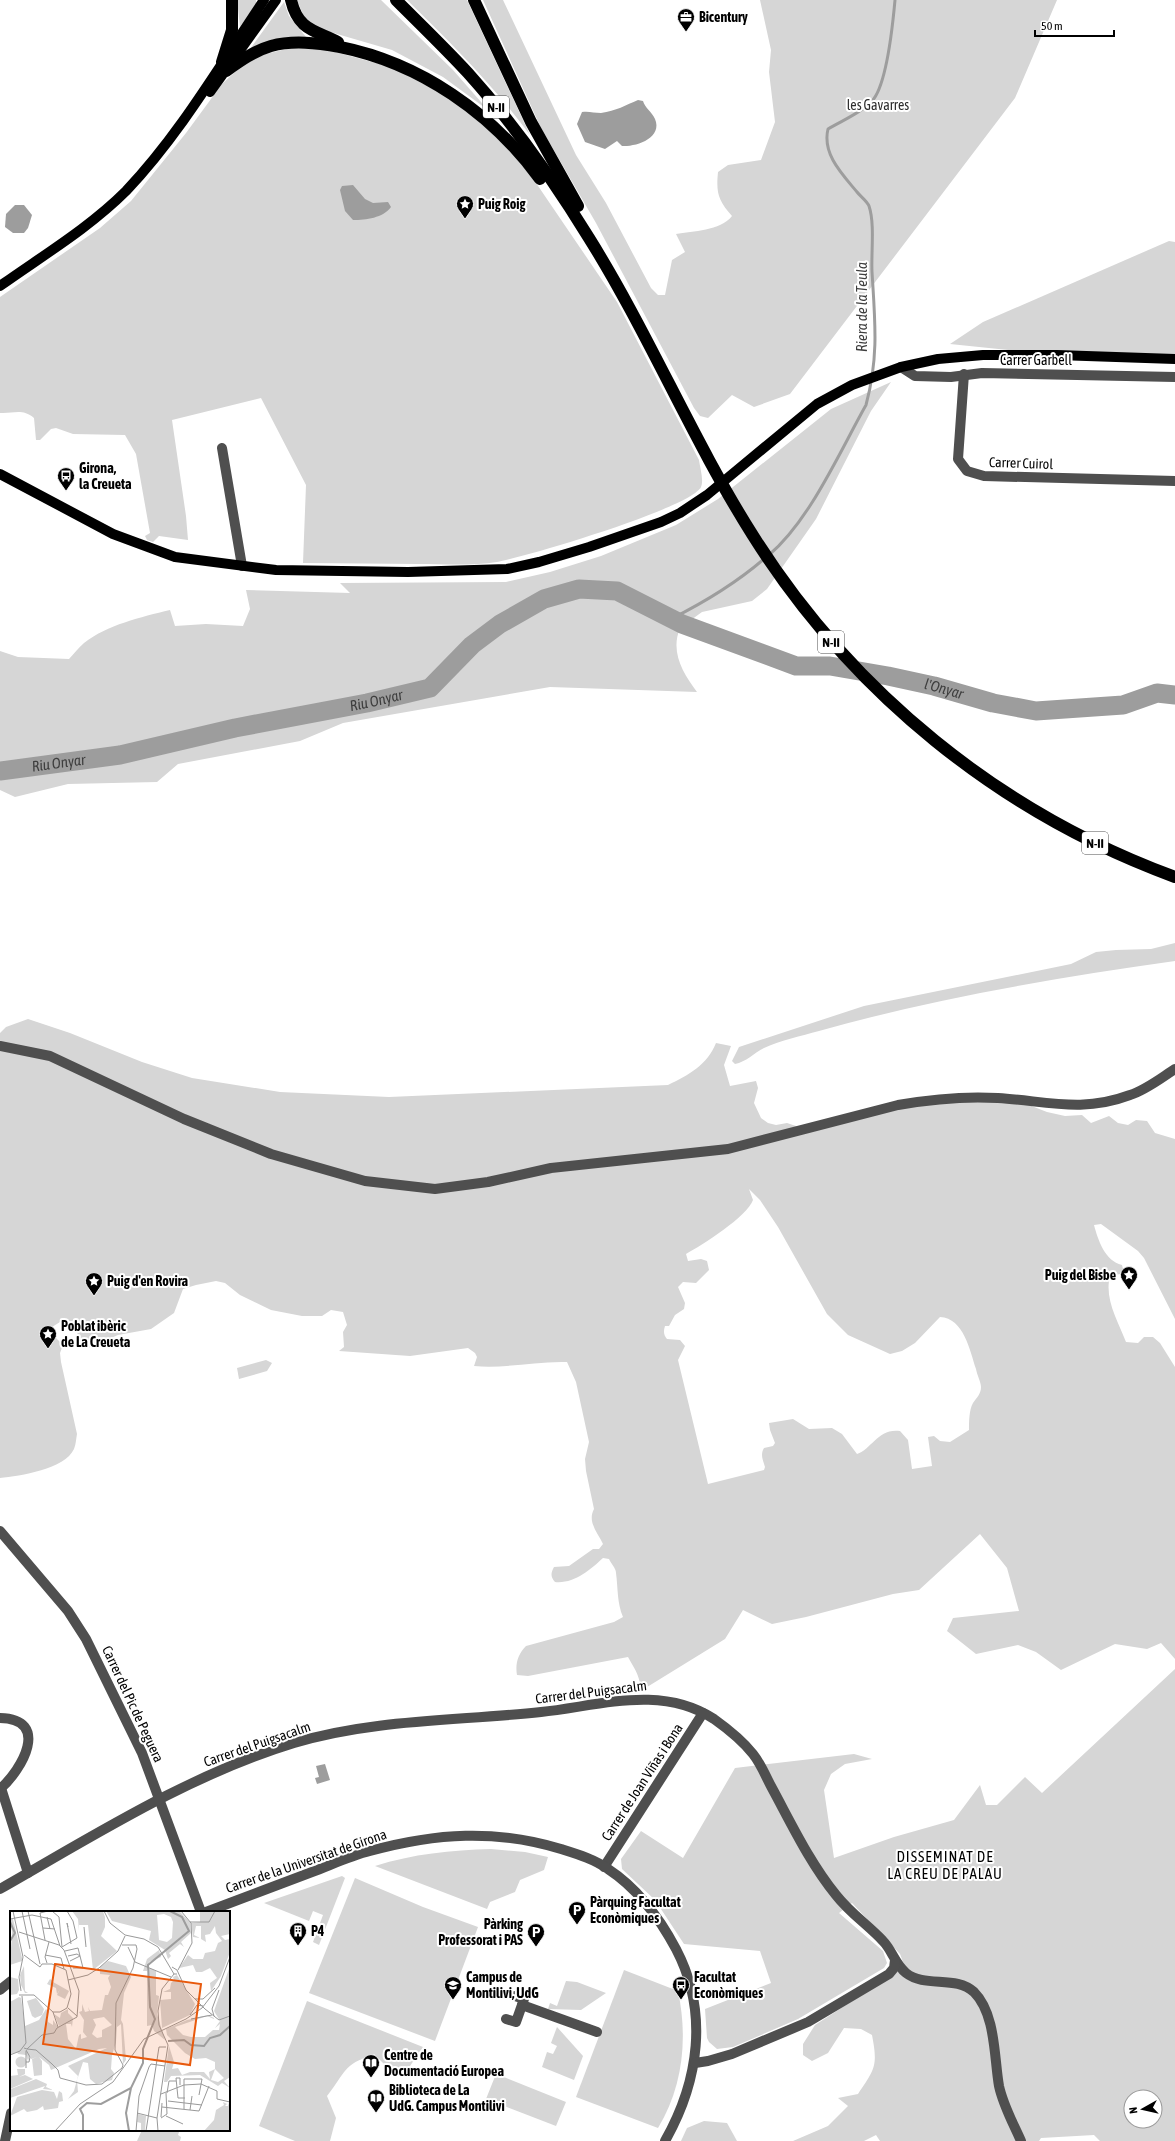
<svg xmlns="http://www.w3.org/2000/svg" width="1175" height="2141" viewBox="0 0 1175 2141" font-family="'Asap Condensed',sans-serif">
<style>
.green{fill:#d6d6d6;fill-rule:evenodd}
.water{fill:#9d9d9d}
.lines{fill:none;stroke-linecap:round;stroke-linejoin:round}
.stream{stroke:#9d9d9d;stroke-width:3}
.river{stroke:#9d9d9d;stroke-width:19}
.minor{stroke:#4f4f4f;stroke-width:10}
.major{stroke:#000;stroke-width:10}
.highway{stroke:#000;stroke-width:12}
.labels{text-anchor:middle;stroke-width:4;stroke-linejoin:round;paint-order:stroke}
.shield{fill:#fff;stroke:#4c4c4c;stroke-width:1}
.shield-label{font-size:13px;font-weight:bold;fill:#000}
.poi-label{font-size:14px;font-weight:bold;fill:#000;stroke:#fff;text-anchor:start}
.park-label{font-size:14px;fill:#2d2d2d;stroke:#fff}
.street-label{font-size:14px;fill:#000;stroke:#fff}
.water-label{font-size:15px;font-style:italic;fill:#3e3e3e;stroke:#fff}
.neighbourhood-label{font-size:15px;letter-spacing:1px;fill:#000;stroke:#fff}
.inset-river{fill:none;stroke:#9d9d9d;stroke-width:2}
.inset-road{fill:none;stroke:#999;stroke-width:1}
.view{fill:#e8590c;fill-opacity:0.15;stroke:#e8590c;stroke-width:2}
.inset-edge{fill:none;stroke:#000;stroke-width:2}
</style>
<rect width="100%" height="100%" fill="#fff"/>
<g class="green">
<polygon points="237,0 256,0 256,4 240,27"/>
<polygon points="297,0 381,0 453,70 488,110 443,77 392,50 313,27 305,19"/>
<path d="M407 0H467L530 135C493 85 451 43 407 0Z"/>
<path d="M483 0H503L576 155 606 203 651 288 658 295H665L672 260 685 252 676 234C693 231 720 231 732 216 718 200 716 193 718 172L728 165 761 160 775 122 769 72 771 50 760 0H1057L1015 98 790 394 754 407 732 395 708 418 700 416 694 408 596 223 541 128Z"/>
<polygon points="284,2 289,16 306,37 274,39 250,49"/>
<path d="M290 48 324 49 391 67 452 99 506 145 534 180 617 302 699 460C700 468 704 480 701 487 691 508 525 557 497 562 472 566 444 564 418 564 380 564 342 563 303 563L306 485 261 398 172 420 186 516 188 540 159 536 153 542 147 540 145 536 150 533 136 454 125 435 73 434 56 428 51 429 40 440H36L34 418C22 408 13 414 0 413V297L100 228 131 201 186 133 222 84 235 72 247 62 266 54Z"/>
<polygon points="1169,241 1175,242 1175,358 1057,355 950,344 983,322"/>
<path d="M891 382 871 411 816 519 767 589 752 601 702 612 680 628C670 652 683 673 697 692L550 687 343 723 300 741 178 764 157 782 68 784 15 797 0 790V651L18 657 69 659C74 654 78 648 84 643 107 625 141 617 170 610L175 626 206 624 243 626 250 609 246 590 350 593 340 583 506 582 550 572 601 556 676 525 718 499 831 409Z"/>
<path d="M1175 943V961C1055 978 936 998 819 1031 801 1036 781 1040 764 1048 754 1053 746 1062 735 1064L732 1061 739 1047 864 1006 1071 964 1096 952 1116 950 1151 949Z"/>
<path d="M28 1019 70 1033 142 1062 192 1078 280 1092 389 1097 668 1085C689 1075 707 1065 716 1043L731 1046 724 1065 730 1086 756 1081 758 1088 754 1103 761 1118 768 1123 776 1125 787 1123 805 1129 898 1105 1016 1100 1047 1112 1065 1116 1082 1115 1091 1123 1109 1116 1118 1123 1128 1125 1136 1120 1147 1121 1155 1133 1175 1139V1319L1144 1258 1138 1251 1101 1224 1094 1225C1098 1240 1105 1261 1122 1265L1123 1269 1120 1274 1110 1276C1104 1299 1118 1321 1126 1342L1138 1343 1144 1337H1153L1160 1343 1175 1367V1659L1161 1643 1147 1649 1115 1644 1061 1670 1036 1652 1018 1645 976 1654 947 1631 953 1618 1019 1611 1007 1568 980 1534 919 1590 893 1594 806 1617 772 1624 743 1610 725 1639 639 1692C643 1680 634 1668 628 1657L528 1676 517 1675C515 1664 518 1654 526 1646L614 1622 623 1617C617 1603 618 1588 616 1573 616 1568 611 1564 609 1559L603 1558C590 1570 574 1584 555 1582 550 1576 551 1573 554 1567L569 1566 593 1549H599L603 1544C598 1533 587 1522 594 1509L586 1471 585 1459 589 1442 576 1382 567 1362C535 1361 505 1369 474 1366L477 1357 475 1353 468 1348 410 1356 339 1351 344 1347 343 1332 347 1325 343 1312 331 1310 322 1316H302L271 1310 240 1295 225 1283 216 1281 196 1285 183 1289 174 1313 151 1329 118 1335 88 1348 77 1342 78 1325 74 1321 60 1322 52 1327 55 1337 63 1345 60 1353 61 1362 77 1434C76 1439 76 1444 74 1449 65 1469 20 1476 0 1478V1033L6 1027ZM749 1189 760 1200 778 1227 827 1314 848 1335 890 1354 902 1351 915 1343 940 1317C964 1318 970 1351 976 1369 977 1375 981 1382 981 1387 981 1394 977 1397 973 1403 969 1410 969 1422 969 1430L950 1442 940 1441 934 1436 928 1437 932 1466 912 1469 908 1440 900 1431C878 1428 872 1449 857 1454L842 1434 832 1428 809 1429 793 1419 769 1423 770 1430 775 1443 773 1446 764 1448C760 1455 763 1460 765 1467L764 1470 708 1484 678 1360 685 1346 680 1340 667 1339C664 1335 663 1332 665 1326H669L675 1315 684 1309 685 1303 678 1287 683 1282 696 1283 709 1270 707 1261 701 1259 688 1261 686 1254C702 1245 747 1217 753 1200Z"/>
<polygon points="266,1360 272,1363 267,1371 239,1379 237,1368"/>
<path d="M1175 1669V2141H1100L1094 2135 1041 2138 1039 2141H880L876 2135 864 2141H793L828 2126 848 2106 838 2098 858 2094C875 2069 878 2066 872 2035L861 2029 844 2028 828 2053 812 2061 803 2055V2044L815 2025 905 1967 900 1954 852 1903 839 1913 883 1951 887 1963 884 1968 798 2019 733 2047 717 2049 709 2042 707 2038 705 2009 771 1983 760 1951 684 1944 655 1900 622 1869 621 1859 641 1831 683 1858 735 1768 854 1754 872 1759 845 1764 831 1774 824 1790 834 1858 894 1837 954 1820 980 1785 986 1805H997L1025 1777 1042 1793ZM1131 2097H1155V2121H1131Z"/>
<path d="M491 1849 525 1852 548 1857 544 1870 520 1880 515 1892 490 1902 487 1909 375 1866C413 1854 451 1850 491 1849Z"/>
<polygon points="342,1876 345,1878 319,1945 313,1942 323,1915 313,1911 309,1921 264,1903"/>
<polygon points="355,1878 423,1907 478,1927 435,2041 309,1993"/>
<path d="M624 1970 678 1991C688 2039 683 2086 658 2128L576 2097Z"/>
<polygon points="566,1981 577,1982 606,1993 581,2010 548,2009 550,2003 557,2006"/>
<path d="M307 2001 423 2047 410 2066 392 2072 374 2054C341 2066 347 2071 327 2096L336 2118 330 2141H295L259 2126Z"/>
<polygon points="557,2027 583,2056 574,2080 542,2067 547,2052 553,2054 557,2046 551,2043"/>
<polygon points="496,2074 566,2102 556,2126 486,2099"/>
<polygon points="704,2121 727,2123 737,2141 681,2141 687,2128"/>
<polygon points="142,2130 173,2130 179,2132 178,2135 181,2137 180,2141 137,2141"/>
</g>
<g class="water">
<path d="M638 100 643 101C645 108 652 112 655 119 663 138 636 147 622 146L617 141 605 149 585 142 577 124 582 112C589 111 594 113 601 113 616 111 626 105 638 100Z"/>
<path d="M353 185 365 199 373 203 388 202 391 207C383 218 366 220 353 220L345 211 340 190 342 186Z"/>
<polygon points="15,205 24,205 32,215 28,228 24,233 13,233 5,227 6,214"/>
<polygon points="325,1764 330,1780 317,1784 315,1778 319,1777 316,1766"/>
</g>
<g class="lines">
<g class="stream">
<path d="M769 555C810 520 839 453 866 405 879 357 875 321 872 272 871 253 875 224 869 206 867 201 860 196 857 192 842 174 822 154 828 129 841 121 863 112 872 101 887 85 893 22 895 0"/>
<path d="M671 619C705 602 735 584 764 559"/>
</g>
<path class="river" id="s1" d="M0 771 120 755 235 728 367 703 430 688 472 645 500 624 544 599 579 589 617 591 682 624 796 666H830L888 676 934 686 993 703 1036 711 1123 705 1157 693 1175 695"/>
<g class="minor">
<polyline points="901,367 915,376 951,377 982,373 1175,377"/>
<polyline points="964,374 958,459 967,471 984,476 1175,481"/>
<polyline points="222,448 242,566"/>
<path d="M0 1046 50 1056 184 1119 271 1154 365 1181 435 1189 488 1182 551 1168 728 1149 898 1105C932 1099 965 1096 998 1098 1047 1101 1082 1113 1130 1095 1146 1090 1161 1078 1175 1069"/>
<polyline points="0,1531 68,1611 86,1639 142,1753 201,1912"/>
<path d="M0 1718C51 1719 22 1770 0 1789"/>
<polyline points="1,1788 28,1873"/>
<polyline points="604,1867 703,1713"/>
<path d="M0 1889C95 1835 189 1775 294 1743 374 1719 459 1721 541 1712 599 1706 661 1684 714 1719 728 1729 742 1740 753 1754 761 1764 766 1777 772 1788 792 1825 810 1863 836 1895 850 1913 868 1925 883 1941 892 1950 895 1964 906 1973 925 1988 956 1975 974 1992 996 2014 994 2058 999 2086 1003 2105 1013 2123 1021 2141"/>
<path d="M206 1912C241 1899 277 1885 312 1872 331 1865 350 1856 370 1851 436 1833 495 1829 561 1849 577 1854 594 1859 608 1869 637 1888 660 1919 676 1949 709 2012 699 2081 665 2141"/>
<polyline points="0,1990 11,1981"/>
<polyline points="515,1996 524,1999 522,2005"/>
<polyline points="506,2019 516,2022 522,2005 597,2032"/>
<polyline points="695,2063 708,2061 732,2054 808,2022 889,1974 894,1968 895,1960"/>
<polyline points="5,2141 11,2113"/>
</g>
<g class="major">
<polyline points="210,92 276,0"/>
<path d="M0 286C42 256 89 228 126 191 180 134 220 65 264 0"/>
<polyline points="0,474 113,534 175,557 276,570 408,572 507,569 539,562 589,547 661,522 680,513 707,495 817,404 852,385 901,367 938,359 983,355 1057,355 1175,359"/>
</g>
<g class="highway">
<path d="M291 0C298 30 314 30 338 42"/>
<path d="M396 0C420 24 445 48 468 73 513 123 554 181 589 238 649 334 692 439 752 534 851 692 1000 813 1175 877"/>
<polyline points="474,0 531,122 578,206"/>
<polyline points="222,62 232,30 232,0"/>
<path d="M226 71C240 61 254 51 271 46 293 40 317 43 340 47 420 63 492 113 540 179"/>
</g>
</g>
<defs>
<g id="office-pin" transform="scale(0.9)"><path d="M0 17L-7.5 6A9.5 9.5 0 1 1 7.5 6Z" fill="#000" stroke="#fff"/><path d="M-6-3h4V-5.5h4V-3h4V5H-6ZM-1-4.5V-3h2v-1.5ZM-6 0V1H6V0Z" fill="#fff"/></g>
<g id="sight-pin" transform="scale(0.9)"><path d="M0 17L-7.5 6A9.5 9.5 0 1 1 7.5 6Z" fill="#000" stroke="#fff"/><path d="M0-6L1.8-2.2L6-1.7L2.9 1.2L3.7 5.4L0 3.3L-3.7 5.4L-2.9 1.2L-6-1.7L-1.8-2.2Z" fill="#fff"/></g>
<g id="bus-pin" transform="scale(0.9)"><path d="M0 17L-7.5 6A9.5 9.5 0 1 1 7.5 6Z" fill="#000" stroke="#fff"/><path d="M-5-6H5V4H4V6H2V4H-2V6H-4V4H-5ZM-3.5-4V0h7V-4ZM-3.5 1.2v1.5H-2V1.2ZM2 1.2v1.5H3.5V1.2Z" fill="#fff"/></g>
<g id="parking-pin" transform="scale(0.9)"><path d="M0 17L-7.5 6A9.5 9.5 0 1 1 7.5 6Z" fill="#000" stroke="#fff"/><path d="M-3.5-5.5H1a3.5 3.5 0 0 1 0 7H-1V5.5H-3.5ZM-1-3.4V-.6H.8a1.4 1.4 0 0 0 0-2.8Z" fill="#fff"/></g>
<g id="building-pin" transform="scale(0.9)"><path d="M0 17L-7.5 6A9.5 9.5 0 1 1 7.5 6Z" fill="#000" stroke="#fff"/><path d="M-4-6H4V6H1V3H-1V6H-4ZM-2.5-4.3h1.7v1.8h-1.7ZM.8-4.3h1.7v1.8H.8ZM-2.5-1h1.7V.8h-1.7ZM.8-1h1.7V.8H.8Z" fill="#fff"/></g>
<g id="university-pin" transform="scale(0.9)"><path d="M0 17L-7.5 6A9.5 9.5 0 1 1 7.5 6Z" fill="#000" stroke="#fff"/><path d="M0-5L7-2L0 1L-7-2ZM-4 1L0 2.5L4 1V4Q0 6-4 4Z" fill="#fff"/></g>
<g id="library-pin" transform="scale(0.9)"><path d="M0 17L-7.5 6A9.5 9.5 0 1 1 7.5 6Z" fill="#000" stroke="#fff"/><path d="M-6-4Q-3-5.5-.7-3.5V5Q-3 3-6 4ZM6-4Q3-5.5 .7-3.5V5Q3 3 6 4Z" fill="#fff"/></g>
</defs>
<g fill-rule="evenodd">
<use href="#office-pin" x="686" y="17"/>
<use href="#sight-pin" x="465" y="204"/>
<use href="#bus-pin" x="66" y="476"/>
<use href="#sight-pin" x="1129" y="1275"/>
<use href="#sight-pin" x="94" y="1281"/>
<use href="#sight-pin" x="48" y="1334"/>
<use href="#parking-pin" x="577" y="1910"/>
<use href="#building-pin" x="298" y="1931"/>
<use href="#parking-pin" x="536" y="1932"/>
<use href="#university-pin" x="453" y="1985"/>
<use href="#bus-pin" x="681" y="1985"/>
<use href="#library-pin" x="371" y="2063"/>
<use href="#library-pin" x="376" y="2098"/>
</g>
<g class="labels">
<g class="shield">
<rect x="483" y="96" width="26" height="22" rx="3"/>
<rect x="818" y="631" width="26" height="22" rx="3"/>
<rect x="1082" y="832" width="26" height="22" rx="3"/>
</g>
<g class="shield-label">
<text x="496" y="112">N-II</text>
<text x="831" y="647">N-II</text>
<text x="1095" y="848">N-II</text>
</g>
<g class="poi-label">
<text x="699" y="22">Bicentury</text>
<text x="478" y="209">Puig Roig</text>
<text x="79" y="473">Girona,<tspan x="79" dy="16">la Creueta</tspan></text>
<text x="1116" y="1280" text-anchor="end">Puig del Bisbe</text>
<text x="107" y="1286">Puig d'en Rovira</text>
<text x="61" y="1331">Poblat ibèric<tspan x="61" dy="16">de La Creueta</tspan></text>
<text x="590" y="1907">Pàrquing Facultat<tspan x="590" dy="16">Econòmiques</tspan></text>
<text x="523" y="1929" text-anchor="end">Pàrking<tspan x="523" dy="16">Professorat i PAS</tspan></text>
<text x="311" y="1936">P4</text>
<text x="466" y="1982">Campus de<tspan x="466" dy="16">Montilivi, UdG</tspan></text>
<text x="694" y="1982">Facultat<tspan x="694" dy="16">Econòmiques</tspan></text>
<text x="384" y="2060">Centre de<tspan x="384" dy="16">Documentació Europea</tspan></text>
<text x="389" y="2095">Biblioteca de La<tspan x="389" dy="16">UdG. Campus Montilivi</tspan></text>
</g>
<g class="park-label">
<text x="878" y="110">les Gavarres</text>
</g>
<g class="street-label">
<text x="1036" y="365">Carrer Garbell</text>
<text transform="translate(1021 463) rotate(2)" y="5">Carrer Cuirol</text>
<text transform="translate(591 1692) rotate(-7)" y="5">Carrer del Puigsacalm</text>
<text transform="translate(133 1704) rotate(65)" y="5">Carrer del Pic de Peguera</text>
<text transform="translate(257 1744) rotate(-19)" y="5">Carrer del Puigsacalm</text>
<text transform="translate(642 1782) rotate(-57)" y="5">Carrer de Joan Viñas i Bona</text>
<text transform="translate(306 1861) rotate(-19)" y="5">Carrer de la Universitat de Girona</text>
</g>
<g class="water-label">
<text transform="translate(862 307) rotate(-90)" y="5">Riera de la Teula</text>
<text dy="5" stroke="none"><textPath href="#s1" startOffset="1003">l'Onyar</textPath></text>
<text dy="5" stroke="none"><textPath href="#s1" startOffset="383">Riu Onyar</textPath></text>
<text dy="5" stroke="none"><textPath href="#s1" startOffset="59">Riu Onyar</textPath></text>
</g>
<g class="neighbourhood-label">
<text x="945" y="1862">DISSEMINAT DE<tspan x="945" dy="17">LA CREU DE PALAU</tspan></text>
</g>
</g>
<g transform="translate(10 1911)">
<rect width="220" height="220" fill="#fff"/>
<path d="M62 0H93L95 6V16L91 25 107 40 83 59 78 14H69V20L68 8ZM96 0H169L180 11 181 22 171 31 174 36 170 33 159 42 161 45 158 48 155 39 139 29 141 20 102 10ZM154 3 161 6 163 11 162 27 157 31 149 29 147 4ZM190 0H220V23L211 25 215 29 220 28V41L211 65 201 80 200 72 207 67 200 57 192 61H186L183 54 169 57 178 44 183 48H193L195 42 205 40 208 32 212 30 206 22 205 15 200 23 195 24 196 31 191 28V15H186L184 24 190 27 183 26 181 12 190 11ZM0 8H3L12 47V50L0 54 2 21ZM149 39 151 46 139 51 137 60H133L137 48ZM98 50 116 55 121 66 114 82 111 109 113 113 116 149 113 153 111 113 107 116 106 131 102 144 101 158 104 162 102 169 86 173 80 168 78 152 73 151 67 169 68 181 58 188 64 180 68 165 58 155 97 137 89 138 41 159 39 154 29 146 32 150V164L24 165 22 148 27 146 21 148 20 144 18 150 16 144 8 143 7 141 1 143 0 91 9 86 11 87 15 115 29 109 36 98 39 101 36 105 38 111 43 114V109L48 116 53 113 49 115 44 103 50 107 51 102 58 98V102L63 107 62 116 61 113H56L58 128 66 138 69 124 71 123V128L77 126 73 121 74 109 69 101 72 100V93L75 101 79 100 78 96 80 100 92 99 95 84H98L101 76 98 67 100 64 90 63V56ZM94 106 102 114 92 119V126L87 127 82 123 86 114 83 108ZM14 55 15 80 18 82H15L11 74 10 64ZM220 55V166L214 170 220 177 212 172 208 175 190 164 161 165 157 171H154L159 135 164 151 162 158 168 157 172 164 180 161H194L200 168 199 161 205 158V151L196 147 185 148 175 142 157 124 156 118 177 109 198 104 204 107V108L197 105 165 116 173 124 181 126H195L203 119H209L210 113 205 117 210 110 204 100ZM205 158 214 167 208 171 201 169ZM139 57 146 60V84L149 85 147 103 155 129 144 120 142 114 137 115V67ZM167 64 185 93 180 104 152 117 150 89 161 88V81H153L160 78 161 72 164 69 163 66ZM0 66 8 68 9 79 7 83 0 84ZM40 68 43 70 41 73 43 71 59 80 55 88 47 84 50 78 47 83 46 77 37 73ZM26 87 34 98 32 104 25 107 22 105 17 90ZM5.5 151a5.5 5.5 0 1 1 11 0a5.5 5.5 0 1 1-11 0ZM7 158H15V163L9 166 15 164 23 168 0 178V163V165L8 164ZM26 168 37 173 36 176 43 179 33 178 35 175 0 187 1 178ZM32 179 44 181 47 188 49 180 52 182 53 190 49 191 48 197 34 199 33 195 27 199 17 201 14 198 0 205 7 186ZM220 188V220H194L204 209 206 199 214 194 213 191 217 193 215 195H218ZM128 203 136 205 135 220H131V212L127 211Z" fill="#d6d6d6" fill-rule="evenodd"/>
<path class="inset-river" d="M0 11 5 22 0 30M158 130 174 129 181 134 194 135 200 127 210 124 220 115M73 220V204L70 198 77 192 91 193 121 177 133 152V138L145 108 140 96 138 54 179 20 172 6 160 0M119 220 116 202 121 177"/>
<path class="inset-road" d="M3 0 13 46 9 66 11 80M12 0 20 38M18 0 30 53M42 0 49 6 52 36M94 0 100 12 115 24 134 28 148 36 164 63M37 6 40 18M0 8 22 4 41 8 50 35M180 11H199L205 0M58 16 57 12 61 33M74 16 76 36M33 17 45 18M9 21 49 34 54 39 69 80 67 106 47 117 44 122 32 124 17 138 14 137M35 29 30 2 38 0M52 36 67 27 63 10 57 0M118 36 125 51M55 40 68 37 73 57H63M14 44 30 56 32 53M35 44 51 47 54 58M58 45 67 43 70 45 60 50M125 51 161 66M37 52 35 46 39 31M162 56 167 59 176 79 195 98M168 59 182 32 181 12 171 0M58 69 78 64 89 57 108 40 115 25M9 84H24L43 101H50L57 97 61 83 56 59 42 53H32M185 88H193L205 77M58 97 67 105M195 98 209 109 220 105M43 101 48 116M180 104 187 94 193 95M204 105 202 98 209 79M181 108 202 104M17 138 26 139 42 153 48 159 50 167 76 174 92 173 112 157 113 154 105 139 106 92 123 57 127 38 126 34H112M0 144 10 140 16 132 12 85M16 151H19L20 146 16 139M16 157V140M167 177 166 167H170V174M167 177 168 187H175M157 182 159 170H166M151 183 174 174 191 173 207 180V188L220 191M158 190 192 194M152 196 189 200 199 175M174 198V168H192L189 184M180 199 182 185M127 202 147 207M156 205 173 213M151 206 152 192M151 207 157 203 156 182M45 220 70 193 103 171 134 128 176 108 192 97 209 75 220 46M126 220 129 185 139 156 141 153 155 155M136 220 149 136H156M148 220 147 207 158 134 149 114 148 100 152 78 164 63H167"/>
<path class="view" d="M45 53 191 73 180 154 33 133Z"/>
<rect width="220" height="220" class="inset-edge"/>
</g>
<g transform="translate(1143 2109) rotate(262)"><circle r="19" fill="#ffffff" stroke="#999999"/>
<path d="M0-3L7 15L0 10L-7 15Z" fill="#000000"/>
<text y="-6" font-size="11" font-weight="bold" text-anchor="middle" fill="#000000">N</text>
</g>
<path d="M1035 30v6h79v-6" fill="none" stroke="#000000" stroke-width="2"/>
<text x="1041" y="30" font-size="12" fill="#000000" stroke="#ffffff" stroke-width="3" paint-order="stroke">50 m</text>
</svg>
